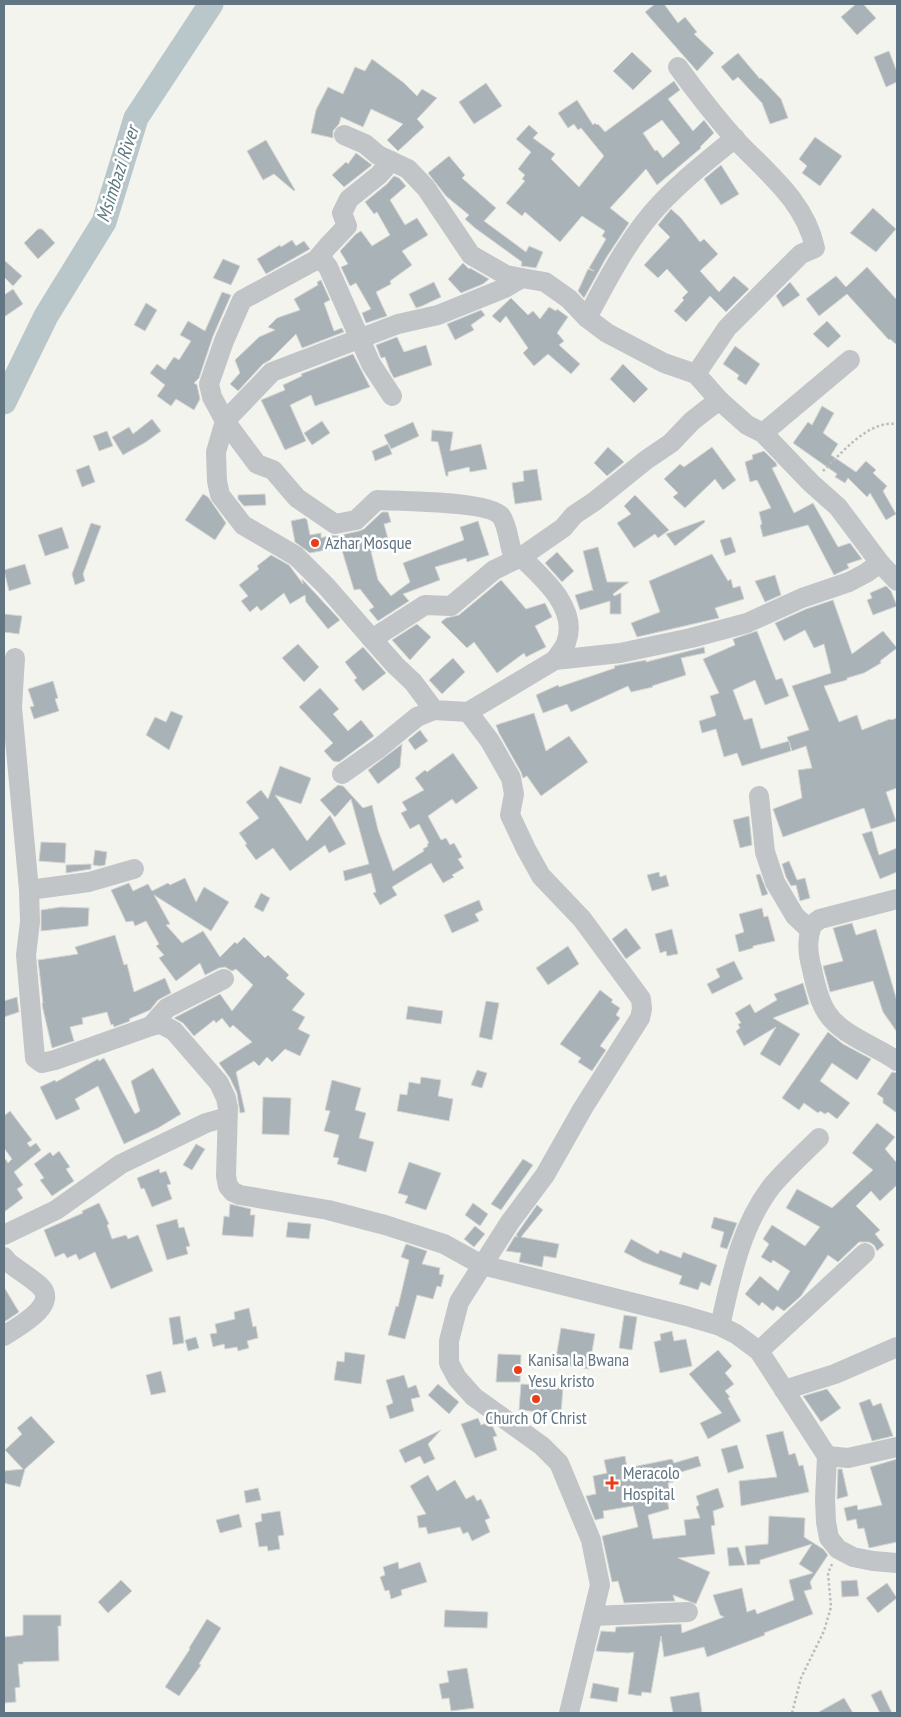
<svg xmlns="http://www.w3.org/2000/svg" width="901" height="1717" viewBox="0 0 901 1717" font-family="'PT Sans Narrow',sans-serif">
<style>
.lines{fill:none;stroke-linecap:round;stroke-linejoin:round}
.river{stroke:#b9c7cb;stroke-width:25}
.building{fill:#a9b2b6;stroke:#d5d5d2;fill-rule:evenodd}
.path{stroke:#babdbf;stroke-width:2.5;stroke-dasharray:2.5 2.5;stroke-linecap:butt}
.minor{stroke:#c1c5c8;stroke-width:20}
.poi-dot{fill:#ec3c17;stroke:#fff;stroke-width:2}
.labels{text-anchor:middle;stroke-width:5;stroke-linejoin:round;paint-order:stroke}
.poi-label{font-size:18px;fill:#617582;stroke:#fff;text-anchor:start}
.water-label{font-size:19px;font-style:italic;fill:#5c7880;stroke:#fff}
</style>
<rect width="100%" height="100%" fill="#f4f4ef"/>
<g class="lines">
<polyline class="river" points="4,402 46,316 104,222 136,118 211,4"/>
</g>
<g class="building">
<polygon points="655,4 664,4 678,23 685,17 697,32 694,34 714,53 697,71 645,12"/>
<polygon points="856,4 863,4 876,18 857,35 841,17"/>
<polygon points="889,51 897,72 897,82 886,87 874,57"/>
<polygon points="632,52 652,71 633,90 613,71"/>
<polygon points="738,53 760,79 761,78 781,99 788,118 770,124 762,103 738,77 733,81 721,67"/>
<polygon points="372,59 404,83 417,96 422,89 437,98 417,119 424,127 398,151 387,140 403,124 371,109 363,127 341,117 339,124 333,131 333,138 311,133 316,110 328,87 343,94 355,67 365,71"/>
<path d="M674 81 680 90 668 99 693 131 704 120 714 133 700 147 701 148 657 185 646 169 610 208 629 223 606 258 584 298 578 291 588 269 594 271 589 268 606 239 602 236 605 231 582 216 560 242 525 212 522 216 506 203 525 181 522 179 525 175 518 169 531 152 516 139 529 125 538 133 533 138 555 154 551 159 579 187 604 156 581 128 578 130 574 124 568 128 558 113 577 100 593 125 595 123 597 125 598 124 605 132ZM662 120 680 143 663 158 657 150 655 151 643 133Z"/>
<polygon points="486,83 502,106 474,124 459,102"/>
<polygon points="815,137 842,156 820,186 802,173 807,166 799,159"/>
<polygon points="266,140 295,190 294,191 274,174 263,180 247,151"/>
<polygon points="356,153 372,165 344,187 332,175 346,162 348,164"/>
<polygon points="449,156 465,175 462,178 496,208 484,221 526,252 529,246 543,252 536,268 521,266 522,262 475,228 465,219 469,215 446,196 428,173"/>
<polygon points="721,165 739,194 721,205 704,179"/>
<polygon points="394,176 399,178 406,186 390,200 405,225 417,218 428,235 402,251 412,265 390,281 391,284 376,292 387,316 366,323 362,313 371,309 356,283 350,286 341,267 348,264 340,251 356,234 361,231 372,246 390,235 377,212 374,214 365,202 387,184"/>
<polygon points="873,208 896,229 876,252 850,233"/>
<polygon points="671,209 681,218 700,242 704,239 718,254 700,271 719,292 734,276 749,289 726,312 710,296 686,322 674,311 684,300 682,298 688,292 667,269 658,278 644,265 670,237 658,225"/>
<polygon points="38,229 42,229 55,243 38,259 24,243"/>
<polygon points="292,240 296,246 304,241 310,249 266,274 257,259 280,245 281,247"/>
<polygon points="223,259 240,266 231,285 213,278"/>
<polygon points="4,260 22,276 13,286 4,277"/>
<polygon points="463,263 469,269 470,268 489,279 483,284 461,293 448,279"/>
<polygon points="867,267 897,300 897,345 890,339 889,340 847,294 819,316 806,299 836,276 846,287"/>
<polygon points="321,280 330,300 324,303 334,331 342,328 344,332 302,348 296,334 270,360 263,364 238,391 230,384 240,373 235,360 259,337 275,330 268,327 277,318 300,310 294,299 318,285 317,282"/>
<polygon points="434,282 441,297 422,306 416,308 409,294"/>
<polygon points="790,282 800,295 783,307 776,296"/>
<polygon points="13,289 23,304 4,317 4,295"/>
<polygon points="222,292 231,295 213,336 199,378 194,383 197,385 200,399 194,410 176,399 171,406 157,396 165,385 150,373 157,364 165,370 174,357 179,360 191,341 180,335 188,321 205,331"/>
<polygon points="511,298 528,315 533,311 540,319 549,307 556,311 557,309 568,317 557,333 564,341 559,345 580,364 571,374 548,354 534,366 523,353 528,348 506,316 500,323 492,316"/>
<polygon points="146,303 157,310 145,331 134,325"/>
<polygon points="481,310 485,315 471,325 474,330 455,340 447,324"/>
<polygon points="827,321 841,336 828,348 813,334"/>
<polygon points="397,337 404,352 426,345 432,365 394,378 390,371 385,357 381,358 376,345"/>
<polygon points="735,346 760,364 746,385 737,379 739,375 723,364"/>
<polygon points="353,354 370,387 315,406 311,395 290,405 306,441 285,450 261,400 285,390 283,385 302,376 301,374"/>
<polygon points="623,364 648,389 634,403 610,379"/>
<polygon points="822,406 834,413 823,433 838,444 831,455 856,472 866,461 876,470 873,473 887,486 883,491 896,514 886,520 870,493 867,497 848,478 845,483 835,477 837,474 793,443 808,422 812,425"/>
<polygon points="152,419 161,431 146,442 123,455 112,437 129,427 133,434"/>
<polygon points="322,421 330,433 312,445 304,433"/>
<polygon points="413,422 419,436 391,449 384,435"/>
<polygon points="432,430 453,432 450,451 481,444 487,469 470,472 469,467 448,472 448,476 446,476 438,442 431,441"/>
<polygon points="107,431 113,446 99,451 93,436"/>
<polygon points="388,444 392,454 375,461 372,451"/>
<polygon points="608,447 624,462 607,476 594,463"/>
<polygon points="712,447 736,480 723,490 715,479 685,508 673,497 678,493 664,479 680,464 684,467"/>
<polygon points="764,451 776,463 777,466 772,468 794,513 813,503 838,547 850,543 862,559 847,564 849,568 834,575 808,525 763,537 760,525 762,524 759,512 771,508 757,480 750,482 745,462 753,459 752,455"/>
<polygon points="89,465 95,482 82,487 76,470"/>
<polygon points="537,469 542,500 515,504 512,483 524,481 523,471"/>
<polygon points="203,494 208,497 226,523 215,540 185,520"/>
<polygon points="265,494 266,505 244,506 238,499 238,495"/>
<polygon points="635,495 669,530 658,538 655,534 634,548 617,523 631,514 624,506"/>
<polygon points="382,512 388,512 391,522 384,524 390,546 371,552 378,580 391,596 410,582 403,563 464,540 460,527 478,521 489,555 467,562 466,558 435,567 440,580 403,594 409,601 378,621 369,610 374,607 360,589 354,590 341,547 310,553 295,542 291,521 305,518 307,520 310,535 321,533 321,538 331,535 337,536 359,531 364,529"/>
<polygon points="704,520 705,522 675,546 666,534"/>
<polygon points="91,523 101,526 83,574 85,581 75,585 72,574"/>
<polygon points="62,527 69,548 45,556 38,535"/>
<polygon points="731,537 736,552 725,556 720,540"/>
<polygon points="598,547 607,582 629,582 613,594 614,596 621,593 621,614 610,614 610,601 580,610 575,595 592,590 593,591 583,551"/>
<polygon points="557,552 574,571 562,582 545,563"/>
<polygon points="712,554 728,581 731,579 733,588 740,586 744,599 715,608 719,618 637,637 631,623 660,612 649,581"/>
<polygon points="271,555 289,565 303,584 302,579 340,620 328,629 306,602 305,595 290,604 284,593 261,611 257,606 250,612 241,601 248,596 239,585 259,569 257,566"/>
<polygon points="25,564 31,584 9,591 4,570"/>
<polygon points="775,575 781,595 765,602 755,581"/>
<polygon points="501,580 526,609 545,603 552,617 535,626 546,647 526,657 524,653 497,673 474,642 467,648 441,622 446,618 459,615"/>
<polygon points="886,586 891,591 897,606 873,615 867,600 872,598 870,593"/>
<polygon points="833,600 852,654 883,631 897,648 880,661 881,663 864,673 847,678 847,680 824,686 839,722 857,715 862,730 890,719 891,720 897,718 897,788 886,792 896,821 871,829 864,808 783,837 773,809 802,798 798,770 812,768 806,746 792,751 787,737 809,730 792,686 831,673 824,644 814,648 805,630 784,641 775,623 806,609"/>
<polygon points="4,614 22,616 19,634 4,632"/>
<polygon points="417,624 431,637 410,660 392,640"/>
<polygon points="757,631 776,680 782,678 789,696 765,705 755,680 733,690 744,720 752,718 761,749 789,741 791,751 742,766 737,753 724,757 716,729 702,733 699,721 715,716 716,715 710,696 719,693 703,659 735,645 733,639"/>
<polygon points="298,644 319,667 304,682 282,658"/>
<polygon points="363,647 386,673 363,691 354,680 357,678 345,662"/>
<polygon points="704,647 705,653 681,658 686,675 652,686 653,687 631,692 628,686 571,712 567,704 543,713 536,695 558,685 559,687 615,668 614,666 646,660 646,662"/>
<polygon points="453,658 465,672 442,694 429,680"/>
<polygon points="53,681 58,698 55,699 59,711 34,719 30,707 34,706 28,689"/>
<polygon points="320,688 339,709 333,714 348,731 361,720 374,736 339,762 333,761 324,751 333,743 299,707"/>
<polygon points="171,711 183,716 169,750 146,735 155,717 166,722"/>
<polygon points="534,713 546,751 569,736 588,762 541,796 527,776 523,778 521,772 499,733 496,725"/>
<polygon points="420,730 428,741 415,750 408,740"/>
<polygon points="402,744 400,767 378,784 368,770"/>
<polygon points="453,753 478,788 456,804 452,799 428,816 441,840 446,838 450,845 454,843 462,857 458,859 464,868 452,875 454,877 443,883 431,863 392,887 397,895 380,905 373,893 376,892 371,873 345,881 343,871 369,864 351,799 335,817 320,800 338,785 343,786 363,808 372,805 378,830 393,871 424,851 423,849 428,846 427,844 429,843 419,824 410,829 401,813 407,810 402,802 424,790 415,778 425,770 427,772"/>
<polygon points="280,766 311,778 301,804 275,795 307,841 330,815 346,844 329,853 325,845 290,871 273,848 256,860 245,845 247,844 239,833 259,818 246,802 261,790 268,799"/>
<polygon points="749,816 752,845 740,848 733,820"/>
<polygon points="872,831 879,855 897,848 897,872 880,879 862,834"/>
<polygon points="41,842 66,843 65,863 39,861"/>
<polygon points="95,850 107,852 105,865 100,866 93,865"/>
<polygon points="789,861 797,880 805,878 810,898 800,901 796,885 791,886 786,877 782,864"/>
<polygon points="91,864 91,869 66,873 66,865"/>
<polygon points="659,872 660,877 666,875 669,886 652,891 647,875"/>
<polygon points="760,874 768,894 762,896 756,875"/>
<polygon points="185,878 196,902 204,887 229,902 211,931 154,895 170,924 166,925 182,943 203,931 220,957 235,942 237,944 244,937 265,958 268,955 289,975 286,978 305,994 292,1010 305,1017 298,1029 310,1035 300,1056 285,1049 272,1062 267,1057 259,1066 254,1061 236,1072 245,1112 240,1113 237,1093 230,1078 219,1063 252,1042 233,1025 230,1028 222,1018 216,1023 214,1020 194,1036 183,1023 174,1018 220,994 232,1011 253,985 236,969 232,971 225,967 219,968 205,975 200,963 176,981 159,958 164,955 156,946 159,944 146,921 135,926 133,921 126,922 111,890 129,883 133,891 148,884 152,891 168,883 170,885"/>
<polygon points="261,893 270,898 263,912 254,907"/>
<polygon points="479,900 483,910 475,914 479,921 452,933 444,915"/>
<polygon points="61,907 89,908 88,926 41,931 41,910"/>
<polygon points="762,908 764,917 768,916 775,941 753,946 753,948 739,952 735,935 744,932 739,914"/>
<polygon points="852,923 856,935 876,929 897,1001 897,1032 883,1012 873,981 830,992 823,966 843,961 833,928"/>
<polygon points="626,928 641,948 626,959 612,939"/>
<polygon points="672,929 678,954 667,956 666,951 660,953 655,934"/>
<polygon points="115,935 124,965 127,964 134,992 165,978 171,993 158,1000 150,1010 129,1019 130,1021 114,1027 113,1024 111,1025 107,1012 82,1018 83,1024 70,1027 74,1041 52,1048 43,1009 42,1003 43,1003 38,960 78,954 75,947"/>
<polygon points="568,946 579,964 548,985 536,968"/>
<polygon points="734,961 743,979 712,994 707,984 720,977 716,969"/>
<polygon points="803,983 809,1004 773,1018 800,1034 780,1066 760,1054 776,1027 744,1046 736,1031 740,1028 738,1024 741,1023 735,1013 750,1004 755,1013 777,1000 774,994"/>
<polygon points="600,990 613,1000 611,1002 620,1008 616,1015 620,1018 600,1046 606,1050 592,1071 578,1062 581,1058 560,1044"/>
<polygon points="17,997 19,1012 4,1017 4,1001"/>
<polygon points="486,1001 499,1003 492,1040 479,1037"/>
<polygon points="408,1006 443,1011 441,1024 406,1019"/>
<polygon points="828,1032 843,1044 871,1059 857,1080 832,1063 820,1081 850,1103 837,1119 828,1112 825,1114 820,1111 818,1113 804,1103 799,1110 782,1098"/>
<polygon points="104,1058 135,1114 140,1111 131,1081 153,1068 181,1114 158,1128 124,1144 98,1086 75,1099 80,1109 56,1120 40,1087 55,1080 56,1082 98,1059 99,1061"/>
<polygon points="477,1070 487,1073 482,1088 471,1085"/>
<polygon points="892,1072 897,1073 897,1113 883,1103 883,1098 877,1094"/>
<polygon points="421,1077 441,1080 438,1096 453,1099 449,1121 397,1111 400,1094 407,1095 409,1082 420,1084"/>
<polygon points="332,1080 361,1088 355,1110 366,1113 359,1138 374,1142 366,1172 337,1164 339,1158 333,1157 339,1135 324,1131 330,1111 325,1110"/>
<polygon points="263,1097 291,1098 289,1135 262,1134"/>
<polygon points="10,1111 32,1140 27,1143 30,1147 36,1143 41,1150 14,1172 23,1185 17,1189 23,1198 4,1212 4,1157 8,1163 12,1159 4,1148 4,1116"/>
<polygon points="877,1123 895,1137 885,1149 897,1163 897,1185 880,1201 871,1191 856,1206 880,1230 875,1234 884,1245 877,1251 874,1245 869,1242 859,1242 838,1262 828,1255 801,1296 784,1311 777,1306 773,1311 762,1302 759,1306 745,1294 760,1276 778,1291 790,1271 773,1260 771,1263 761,1257 769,1244 763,1239 772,1225 805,1246 820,1227 786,1208 797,1189 832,1208 873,1170 852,1153"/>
<polygon points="196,1144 205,1149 192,1170 183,1165"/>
<polygon points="59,1151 70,1167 66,1169 74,1181 52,1196 40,1180 44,1178 34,1164 50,1152 53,1156"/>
<polygon points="523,1159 533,1165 501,1210 491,1204"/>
<polygon points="409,1162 441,1173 426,1210 405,1203 408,1196 398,1193"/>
<polygon points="159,1169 160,1173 166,1171 171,1184 167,1185 172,1199 152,1207 144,1188 141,1189 137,1178"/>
<polygon points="99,1203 109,1224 107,1225 112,1239 126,1235 128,1239 138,1235 153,1271 111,1289 95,1252 79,1260 76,1254 67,1258 64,1253 55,1257 44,1230 83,1213 82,1211"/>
<polygon points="473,1203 488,1214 480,1226 465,1215"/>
<polygon points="230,1204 251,1209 250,1215 255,1215 253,1237 222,1235 224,1216 229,1217"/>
<polygon points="537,1205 543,1210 521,1237 559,1244 556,1258 544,1256 542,1267 519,1262 521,1253 506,1251 515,1236 518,1237 516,1235"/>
<polygon points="714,1217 737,1223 727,1249 720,1247 724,1232 711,1228"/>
<polygon points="177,1219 179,1228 184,1227 190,1246 186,1247 188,1254 167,1260 156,1225"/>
<polygon points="288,1222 311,1224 309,1239 286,1237"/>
<polygon points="475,1226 485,1234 474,1247 464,1239"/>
<polygon points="631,1239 658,1254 660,1250 681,1258 683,1252 717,1265 710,1286 701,1282 698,1290 679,1284 682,1276 643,1262 624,1252"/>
<polygon points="406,1244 427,1251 422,1264 440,1268 439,1274 444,1275 441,1287 437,1286 433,1299 417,1295 405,1339 388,1335 396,1306 398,1307 409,1260 401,1257"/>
<polygon points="4,1287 19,1312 4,1322"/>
<polygon points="249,1308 253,1327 256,1326 258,1338 247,1341 249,1348 238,1351 237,1347 225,1349 224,1344 213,1347 210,1334 217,1333 215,1324 235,1319 234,1312"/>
<polygon points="624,1315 637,1317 632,1350 619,1348"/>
<polygon points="180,1316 184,1343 173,1345 169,1318"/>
<polygon points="561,1328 595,1334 589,1369 555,1364"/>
<polygon points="672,1331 674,1341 686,1339 692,1366 660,1373 654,1342 661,1340 660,1334"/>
<polygon points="196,1337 199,1348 188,1351 185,1340"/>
<polygon points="718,1350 732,1366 725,1373 734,1384 725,1391 730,1397 728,1398 741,1421 708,1439 700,1423 722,1413 689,1374"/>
<polygon points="345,1352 365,1355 361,1384 334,1380 337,1361 344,1362"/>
<polygon points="498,1354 521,1355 520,1382 496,1382"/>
<polygon points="161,1371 166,1392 151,1395 146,1375"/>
<polygon points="404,1375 408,1388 416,1385 420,1397 411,1399 414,1411 390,1419 386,1406 393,1403 386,1380"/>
<polygon points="438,1384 459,1402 449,1414 428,1395"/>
<polygon points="521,1384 563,1387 561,1414 519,1410"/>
<polygon points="827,1389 841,1408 821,1422 803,1396"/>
<polygon points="870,1399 873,1406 881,1403 893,1436 872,1441 859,1403"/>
<polygon points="31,1416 55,1442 25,1469 20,1487 4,1483 4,1471 23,1469 5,1450 22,1434 17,1428"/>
<polygon points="478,1418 481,1425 489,1422 492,1425 497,1436 493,1437 497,1450 475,1458 461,1424"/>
<polygon points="441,1430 428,1444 435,1459 424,1464 420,1456 405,1463 399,1450"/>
<polygon points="783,1431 789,1455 795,1453 799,1466 803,1465 809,1492 741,1506 739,1481 777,1477 766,1435"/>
<polygon points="737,1445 744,1468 728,1473 721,1449"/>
<polygon points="625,1456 627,1468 672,1459 674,1463 698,1456 701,1466 671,1475 673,1482 668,1483 671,1498 667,1499 669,1509 648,1515 653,1539 686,1535 684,1520 700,1518 696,1507 699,1505 696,1496 718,1488 724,1507 713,1511 715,1525 711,1526 715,1554 678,1558 710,1572 696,1604 673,1595 675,1601 624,1603 618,1581 612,1582 602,1536 638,1527 633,1506 603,1511 604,1518 595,1520 586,1496 596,1494 593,1476 607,1473 604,1460"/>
<polygon points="897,1459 897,1542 869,1548 864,1528 858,1529 856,1519 847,1521 844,1508 857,1505 858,1510 882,1505 870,1467"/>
<polygon points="838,1469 842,1469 848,1496 837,1499"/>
<polygon points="428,1475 437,1491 455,1480 466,1499 474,1495 477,1501 481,1499 490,1518 485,1520 490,1532 472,1541 468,1532 463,1534 460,1527 428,1534 426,1527 419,1528 417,1516 426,1514 410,1486"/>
<polygon points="258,1488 261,1500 246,1503 244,1491"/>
<polygon points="280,1511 284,1535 278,1536 280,1549 268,1551 267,1546 259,1547 255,1523 262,1521 261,1514"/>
<polygon points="239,1514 242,1527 220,1533 216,1520"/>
<polygon points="769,1516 805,1518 804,1537 823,1549 828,1555 810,1582 812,1589 804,1591 813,1614 764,1633 765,1635 707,1657 704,1647 664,1657 661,1636 651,1693 642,1692 641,1696 628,1694 634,1652 628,1653 596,1651 601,1631 615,1632 616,1627 681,1624 682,1633 724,1617 720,1615 713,1595 742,1588 747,1612 755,1609 757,1614 794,1600 789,1580 813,1573 799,1564 812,1544 760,1560 760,1564 747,1565 745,1546 768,1544"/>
<polygon points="738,1547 745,1565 729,1566 727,1548"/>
<polygon points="398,1562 399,1569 420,1562 427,1582 401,1590 402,1595 391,1599 389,1590 385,1591 380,1577 385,1575 383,1567"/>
<polygon points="121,1580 132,1591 108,1613 98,1602"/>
<polygon points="857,1580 859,1596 842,1597 841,1581"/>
<polygon points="887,1583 897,1598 878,1613 866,1598"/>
<polygon points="445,1610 488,1612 487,1628 444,1627"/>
<polygon points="23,1615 61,1615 61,1626 58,1626 59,1661 23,1662 23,1664 18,1664 20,1687 15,1688 16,1702 4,1703 4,1637 23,1635"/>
<polygon points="207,1619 221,1628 199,1664 201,1665 179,1696 165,1687 190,1649 189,1648"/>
<polygon points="467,1668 474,1708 451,1711 449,1698 442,1699 439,1684 449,1682 447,1671"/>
<polygon points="593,1683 619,1688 617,1702 590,1698"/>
<polygon points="881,1690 892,1713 880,1713 871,1695"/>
<polygon points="699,1692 702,1713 673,1713 670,1697"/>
<polygon points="844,1698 853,1713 817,1713"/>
</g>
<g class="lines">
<g class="path">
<path d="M823 471C842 453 868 420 897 424"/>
<polyline points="792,1713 801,1678 824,1631 831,1607 828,1573 832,1564"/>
</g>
<g class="minor">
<path d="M678 67C696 92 715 116 735 139 767 173 805 201 815 248L801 254 727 328 696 374"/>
<polyline points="344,135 365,144 378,155 408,169 426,188 471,255 506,275 522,278"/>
<path d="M391 161 379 175 349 199 342 213 347 226 328 246 316 260 242 300 224 341 209 384 212 397 225 421 257 464 273 470 297 498 335 524 356 520 377 500C399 501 489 501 501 516 507 524 509 542 512 552L521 557"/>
<polyline points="316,260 324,262 328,267 371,364 392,396"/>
<path d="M587 318C606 282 625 245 652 213 676 185 706 162 735 138"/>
<polyline points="763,433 850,360"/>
<polyline points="372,639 425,605 451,606 494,570 521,557"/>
<polyline points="15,658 12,707 29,890 30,922 26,955 35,1058 42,1063 55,1060 151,1026 161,1024 174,1031 219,1083 226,1098 228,1108 226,1176 228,1186 233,1192 240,1195 328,1210 385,1225 444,1244 482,1265 686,1316 720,1326 736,1334 759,1351 827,1456 825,1499 826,1522 829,1538 838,1549 853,1557 873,1561 897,1563"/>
<path d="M555 660C558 655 564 649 566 643 579 609 544 579 521 557L563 528 574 515 595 501 646 460 671 443 692 421 719 400"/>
<polyline points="468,712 555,660 620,653 691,638 747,623 802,598 849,582 866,573 880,563"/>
<polyline points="342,774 379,748 417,717 434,710"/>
<polyline points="759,796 765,852 775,882 795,916 810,930"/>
<polyline points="29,890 89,882 134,869"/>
<path d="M897 899 820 919 813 924C806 938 808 955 812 969 815 984 819 1001 827 1013 841 1035 876 1046 897 1061"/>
<polyline points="151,1026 167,1008 224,979"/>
<polyline points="4,1235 56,1210 121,1164 206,1123 227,1117"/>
<path d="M4 1257 8 1262C18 1270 30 1277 40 1286 60 1305 17 1327 4 1336"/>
<path d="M720 1326C731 1278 740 1228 771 1187 785 1170 803 1154 819 1138"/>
<polyline points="759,1351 865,1253"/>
<polyline points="784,1390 835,1374 897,1347"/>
<polyline points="827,1456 848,1458 897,1447"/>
<polyline points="593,1616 688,1612"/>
<polyline points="569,1713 600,1585 591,1540 559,1463 542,1446 474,1397 457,1378 449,1363 449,1341 459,1302 510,1222 545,1175 583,1108 640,1018 642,1009 641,999 582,919 541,876 526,849 510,815 514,794 511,778 490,741 468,712 434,710 413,682 395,665 372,639 326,586 296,556 243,525 220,495 217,481 216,452 225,421 272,372 398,324 438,315 505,288 522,278 545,282 569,299 587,318 607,333 664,363 696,374 719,400 747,425 763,433 811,483 838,507 880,563 897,581"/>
</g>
</g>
<g class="poi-dot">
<circle cx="315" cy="543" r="5"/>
<circle cx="518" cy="1370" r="5"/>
<circle cx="536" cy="1399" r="5"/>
<path d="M609.5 1475.5h5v5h5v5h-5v5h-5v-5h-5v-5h5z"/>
</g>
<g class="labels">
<g class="poi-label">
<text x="325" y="549">Azhar Mosque</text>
<text x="528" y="1366">Kanisa la Bwana<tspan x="528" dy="21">Yesu kristo</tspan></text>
<text x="536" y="1424" text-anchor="middle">Church Of Christ</text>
<text x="623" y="1479">Meracolo<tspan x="623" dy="21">Hospital</tspan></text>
</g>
<g class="water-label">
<text transform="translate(117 174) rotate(-72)" y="7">Msimbazi River</text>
</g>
</g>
<rect width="901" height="1717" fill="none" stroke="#617582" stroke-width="10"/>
</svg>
